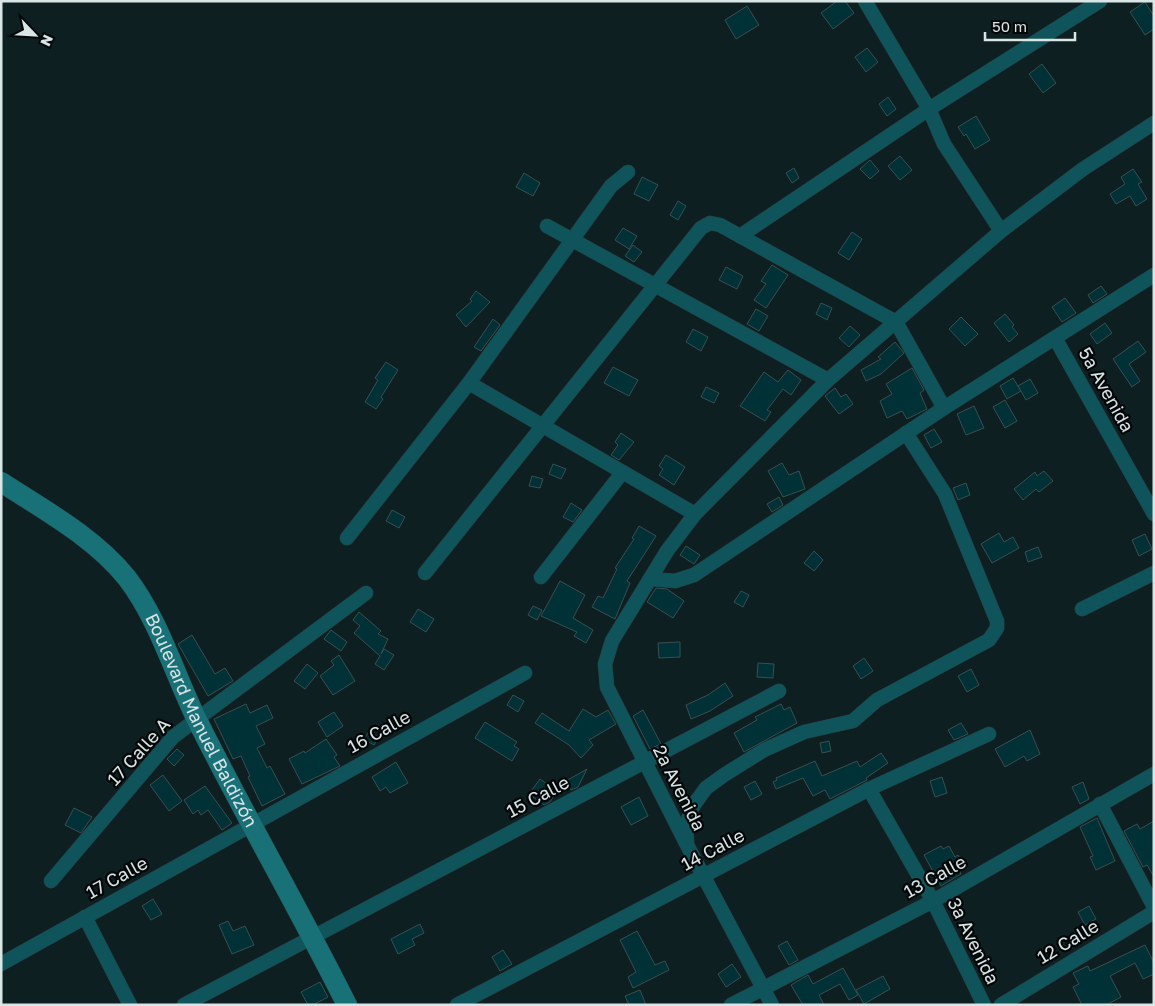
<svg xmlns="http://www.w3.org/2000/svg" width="1155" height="1006" viewBox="0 0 1155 1006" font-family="'Golos Text',sans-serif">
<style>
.building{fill:#003136;stroke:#3b4e50}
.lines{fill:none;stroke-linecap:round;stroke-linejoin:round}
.street-casing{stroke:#2a3b3c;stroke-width:15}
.secondary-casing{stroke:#2a3b3c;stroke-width:21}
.street{stroke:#0e545a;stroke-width:14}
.secondary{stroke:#197178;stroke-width:20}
.labels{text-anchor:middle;stroke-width:4.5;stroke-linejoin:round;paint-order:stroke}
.street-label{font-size:18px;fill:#dae5e6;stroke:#030708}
</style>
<rect width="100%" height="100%" fill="#0d1f20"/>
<g class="building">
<polygon points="837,1 845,1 854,13 833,29 821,13"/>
<polygon points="1145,2 1154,16 1154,29 1145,35 1130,12"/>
<polygon points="747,6 759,25 736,39 725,20"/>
<polygon points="867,48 878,62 866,72 855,57"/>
<polygon points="1042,64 1056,83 1043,93 1029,74"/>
<polygon points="888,97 896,109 887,116 879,104"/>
<polygon points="976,116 990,140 975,149 966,134 964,136 958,127"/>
<polygon points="900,156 912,170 900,180 888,166"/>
<polygon points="870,160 879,171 870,179 860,169"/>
<polygon points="794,168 799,178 792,183 786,173"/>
<polygon points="1133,169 1142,182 1138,184 1147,199 1136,206 1130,196 1116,204 1110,194 1125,184 1121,177"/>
<polygon points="524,173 540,183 533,196 516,187"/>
<polygon points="642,177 658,185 649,201 634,194"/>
<polygon points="678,201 686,206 678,220 670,215"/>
<polygon points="623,228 637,236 629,249 615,240"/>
<polygon points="852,232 862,239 849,260 838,253"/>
<polygon points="633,245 642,252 634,262 625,256"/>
<polygon points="772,265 788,275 766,308 754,300 766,284 761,281"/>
<polygon points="726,267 743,276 737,289 719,280"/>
<polygon points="1101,286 1107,294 1093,303 1088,295"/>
<polygon points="476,291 490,302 466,327 456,315 472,301 470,299"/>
<polygon points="1065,298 1076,313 1062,322 1052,307"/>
<polygon points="821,303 832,308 827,320 816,314"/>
<polygon points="756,309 768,316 759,331 747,324"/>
<polygon points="1005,314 1014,325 1012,327 1018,334 1009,342 994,323"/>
<polygon points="961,317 978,334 965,346 949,329"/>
<polygon points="493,319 500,325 481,351 474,347"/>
<polygon points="1105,323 1112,333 1097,344 1090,334"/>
<polygon points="850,326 860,335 849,347 839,338"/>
<polygon points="693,329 708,337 701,351 686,342"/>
<polygon points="1138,341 1146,352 1129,364 1140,381 1132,387 1113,359"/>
<polygon points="895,342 904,353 881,374 866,381 861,370 881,359 878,357"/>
<polygon points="386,362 398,370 381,397 383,399 376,409 365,402 378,380 375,378"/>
<polygon points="613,367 638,380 629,396 604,383"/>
<polygon points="912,368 924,390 920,393 927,409 907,419 902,411 887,418 880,401 892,394 886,384"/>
<polygon points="788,370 801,380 791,395 783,389 767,410 771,412 765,421 740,406 764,372 778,382"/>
<polygon points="1013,378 1021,391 1007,399 1000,386"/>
<polygon points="1030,379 1038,393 1026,400 1018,386"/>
<polygon points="706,387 719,393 714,403 701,397"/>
<polygon points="835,388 841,397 846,394 853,404 839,414 825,396"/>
<polygon points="1005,400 1017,421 1005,428 993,407"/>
<polygon points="974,406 984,428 966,435 957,414"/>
<polygon points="934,429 942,442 931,448 924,435"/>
<polygon points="621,433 634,442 619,460 611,455 618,445 615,442"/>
<polygon points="666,455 685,467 674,485 659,475 663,469 659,466"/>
<polygon points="782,463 789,475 799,471 805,489 783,497 768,471"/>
<polygon points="553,464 566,469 561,479 549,474"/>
<polygon points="1044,471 1053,481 1039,492 1036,489 1023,500 1014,489 1035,472 1037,476"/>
<polygon points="532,476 543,479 540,488 529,486"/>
<polygon points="966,483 970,495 958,500 953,488"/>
<polygon points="779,497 783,505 772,512 767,504"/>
<polygon points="571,503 582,510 573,522 563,517"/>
<polygon points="392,510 405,517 399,528 386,521"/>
<polygon points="639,526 656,536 627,581 630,583 615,619 592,607 598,596 603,598 617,569 615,568 634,539 632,538"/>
<polygon points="999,533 1004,542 1013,537 1019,548 992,563 981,544"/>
<polygon points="1145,534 1152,549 1139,556 1132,540"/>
<polygon points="686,546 700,555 694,564 680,555"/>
<polygon points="1038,547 1042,557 1028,562 1025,552"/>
<polygon points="814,551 823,560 814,571 804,563"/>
<polygon points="560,581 585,595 573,618 593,630 586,643 574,636 577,632 541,616"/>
<polygon points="656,588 667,589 684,601 673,618 647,602"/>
<polygon points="741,591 749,595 743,607 734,602"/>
<polygon points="533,606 542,610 537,620 528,615"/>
<polygon points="418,609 434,619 426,632 410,622"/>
<polygon points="359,612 381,631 378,634 388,639 381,654 384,649 394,655 384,670 375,664 380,656 354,633 360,626 353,620"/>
<polygon points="331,630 347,642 341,651 324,639"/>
<polygon points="192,635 215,674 225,668 233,681 208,696 178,644"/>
<polygon points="680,642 680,657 659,658 658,643"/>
<polygon points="339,655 355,681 333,695 320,676 334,665 331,661"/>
<polygon points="864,658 873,671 861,679 853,666"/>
<polygon points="758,663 774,664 773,678 757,677"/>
<polygon points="307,664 318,673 305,689 294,681"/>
<polygon points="971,669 979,685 967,692 958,676"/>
<polygon points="725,683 733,696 710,711 691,719 686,705 708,695"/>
<polygon points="513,695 524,701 518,712 507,705"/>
<polygon points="246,704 250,713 267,705 273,718 256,726 265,744 257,748 267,768 270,766 285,794 262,806 248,777 250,776 241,756 233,759 214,719"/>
<polygon points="781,704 784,710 790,707 797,723 744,752 734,733 757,720 755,717"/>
<polygon points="583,709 596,717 608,710 616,724 589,740 593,745 581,758 569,745 535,723 542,713 569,731"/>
<polygon points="643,710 661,744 650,749 633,716"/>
<polygon points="334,712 343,726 327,737 318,722"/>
<polygon points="485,722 517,742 514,746 519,749 512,761 475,738"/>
<polygon points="961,723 968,734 954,740 948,730"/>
<polygon points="1030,730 1040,754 1027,761 1024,756 1005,767 995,749"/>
<polygon points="369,731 378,737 374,745 364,739"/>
<polygon points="326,739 337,755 334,757 340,766 302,784 289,759 304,751 305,753"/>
<polygon points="829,741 831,751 822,753 820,743"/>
<polygon points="177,749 184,755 174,766 167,759"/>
<polygon points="881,753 888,763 866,778 867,780 830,799 825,790 813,796 803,778 776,789 773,782 777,780 776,778 815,761 822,776 857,761 860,767"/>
<polygon points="396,762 408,783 390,793 386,787 380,791 372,777"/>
<polygon points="587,769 578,787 571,790 566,781"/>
<polygon points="163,775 182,801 169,811 150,785"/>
<polygon points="942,777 947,793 935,797 930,781"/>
<polygon points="540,779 557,791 550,802 544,805 529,794"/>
<polygon points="755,781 762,794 751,800 744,787"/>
<polygon points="1083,782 1089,799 1080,804 1072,787"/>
<polygon points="205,786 232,823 222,830 208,810 201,815 198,810 193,814 184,800"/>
<polygon points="639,797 648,816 631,825 621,807"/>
<polygon points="74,808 92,817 81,833 65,825"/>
<polygon points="1097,818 1115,861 1096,870 1090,857 1093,856 1080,827"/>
<polygon points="1154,821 1154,877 1147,865 1143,867 1124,831 1137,824 1140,829"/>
<polygon points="941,846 943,849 949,846 955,857 958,855 963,864 957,867 961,874 941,886 924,855"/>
<polygon points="153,899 162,914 151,920 142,906"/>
<polygon points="1089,906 1096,919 1085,925 1078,912"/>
<polygon points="228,921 233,931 245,926 254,945 232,954 219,925"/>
<polygon points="420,924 424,933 412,939 415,945 398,954 391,939"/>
<polygon points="637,931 655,965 665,961 669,970 633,988 628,977 636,972 620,940"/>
<polygon points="787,941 798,960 789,965 778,946"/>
<polygon points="1145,945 1154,963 1154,974 1143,979 1135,963 1110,976 1121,997 1106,1005 1082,1005 1073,987 1079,984 1073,973 1088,966 1090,971"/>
<polygon points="503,950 512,964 500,971 492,957"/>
<polygon points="732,964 741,977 726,987 718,974"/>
<polygon points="843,968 858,995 849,1000 840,984 819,995 824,1005 803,1005 791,985 808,975 813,984"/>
<polygon points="883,976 890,989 864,1004 856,990"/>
<polygon points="320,982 328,997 313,1005 308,1005 301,992"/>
<polygon points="640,990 646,1005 629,1005 625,996"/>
</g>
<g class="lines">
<g class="street-casing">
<g id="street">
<polyline points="865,1 929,109 944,144 1001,231"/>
<polyline points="547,226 828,380"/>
<polyline points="740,236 929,109 1100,1"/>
<polyline points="1055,338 1154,514"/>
<polyline points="469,383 695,514"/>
<polyline points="347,538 469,383 611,186 628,172"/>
<polyline points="425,573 701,228 710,223 720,225 896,322 944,408"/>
<polyline points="541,577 622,473"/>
<polyline points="650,579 675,581 694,575 944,408 1154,275"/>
<polyline points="1082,609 1154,573"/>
<polyline points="869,789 933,901 984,1005"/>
<polyline points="1100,804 1154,907"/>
<polyline points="687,842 686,825 693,806 706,788 724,775 764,750 804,732 853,721 877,700 989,640 997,628 997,621 945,494 906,433"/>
<polyline points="51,881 173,737 366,593"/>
<polyline points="85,917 130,1005"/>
<polyline points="1,964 525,673"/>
<polyline points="184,1005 779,691"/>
<polyline points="457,1005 869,789 989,734"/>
<polyline points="731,1005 933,901 1154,774"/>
<polyline points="772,1005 687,845 607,687 605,664 612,641 667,551 695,514 828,380 1001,231 1083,169 1154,123"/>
<polyline points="1001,1005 1154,912"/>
</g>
</g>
<g class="secondary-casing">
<g id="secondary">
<path id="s1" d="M1 482C44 510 94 537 127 578 159 620 174 673 197 720 245 816 299 909 347 1005"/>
</g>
</g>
<use href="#street" class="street"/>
<use href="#secondary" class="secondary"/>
</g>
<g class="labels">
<g class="street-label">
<text transform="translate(1106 390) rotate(61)" y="6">5a Avenida</text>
<text dy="6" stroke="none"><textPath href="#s1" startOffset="320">Boulevard Manuel Baldizón</textPath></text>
<text transform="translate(379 732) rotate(-29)" y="6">16 Calle</text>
<text transform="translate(139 752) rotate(-48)" y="6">17 Calle A</text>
<text transform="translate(679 788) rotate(63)" y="6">2a Avenida</text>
<text transform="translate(538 797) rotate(-28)" y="6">15 Calle</text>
<text transform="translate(713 850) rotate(-28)" y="6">14 Calle</text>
<text transform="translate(935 877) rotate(-29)" y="6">13 Calle</text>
<text transform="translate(117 878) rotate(-29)" y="6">17 Calle</text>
<text transform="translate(973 941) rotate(64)" y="6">3a Avenida</text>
<text transform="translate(1068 942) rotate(-31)" y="6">12 Calle</text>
</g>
</g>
<rect width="1155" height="1006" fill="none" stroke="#dae5e6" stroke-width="5"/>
<g transform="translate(35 35) rotate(115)" stroke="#030708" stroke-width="4" paint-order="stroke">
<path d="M0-4L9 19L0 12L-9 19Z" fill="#dae5e6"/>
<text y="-8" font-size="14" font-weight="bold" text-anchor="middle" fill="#dae5e6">N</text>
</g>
<path d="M985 32v8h90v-8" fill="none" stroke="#dae5e6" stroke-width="2.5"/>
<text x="992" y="32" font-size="15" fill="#dae5e6" stroke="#030708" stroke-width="4" paint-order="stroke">50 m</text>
</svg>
